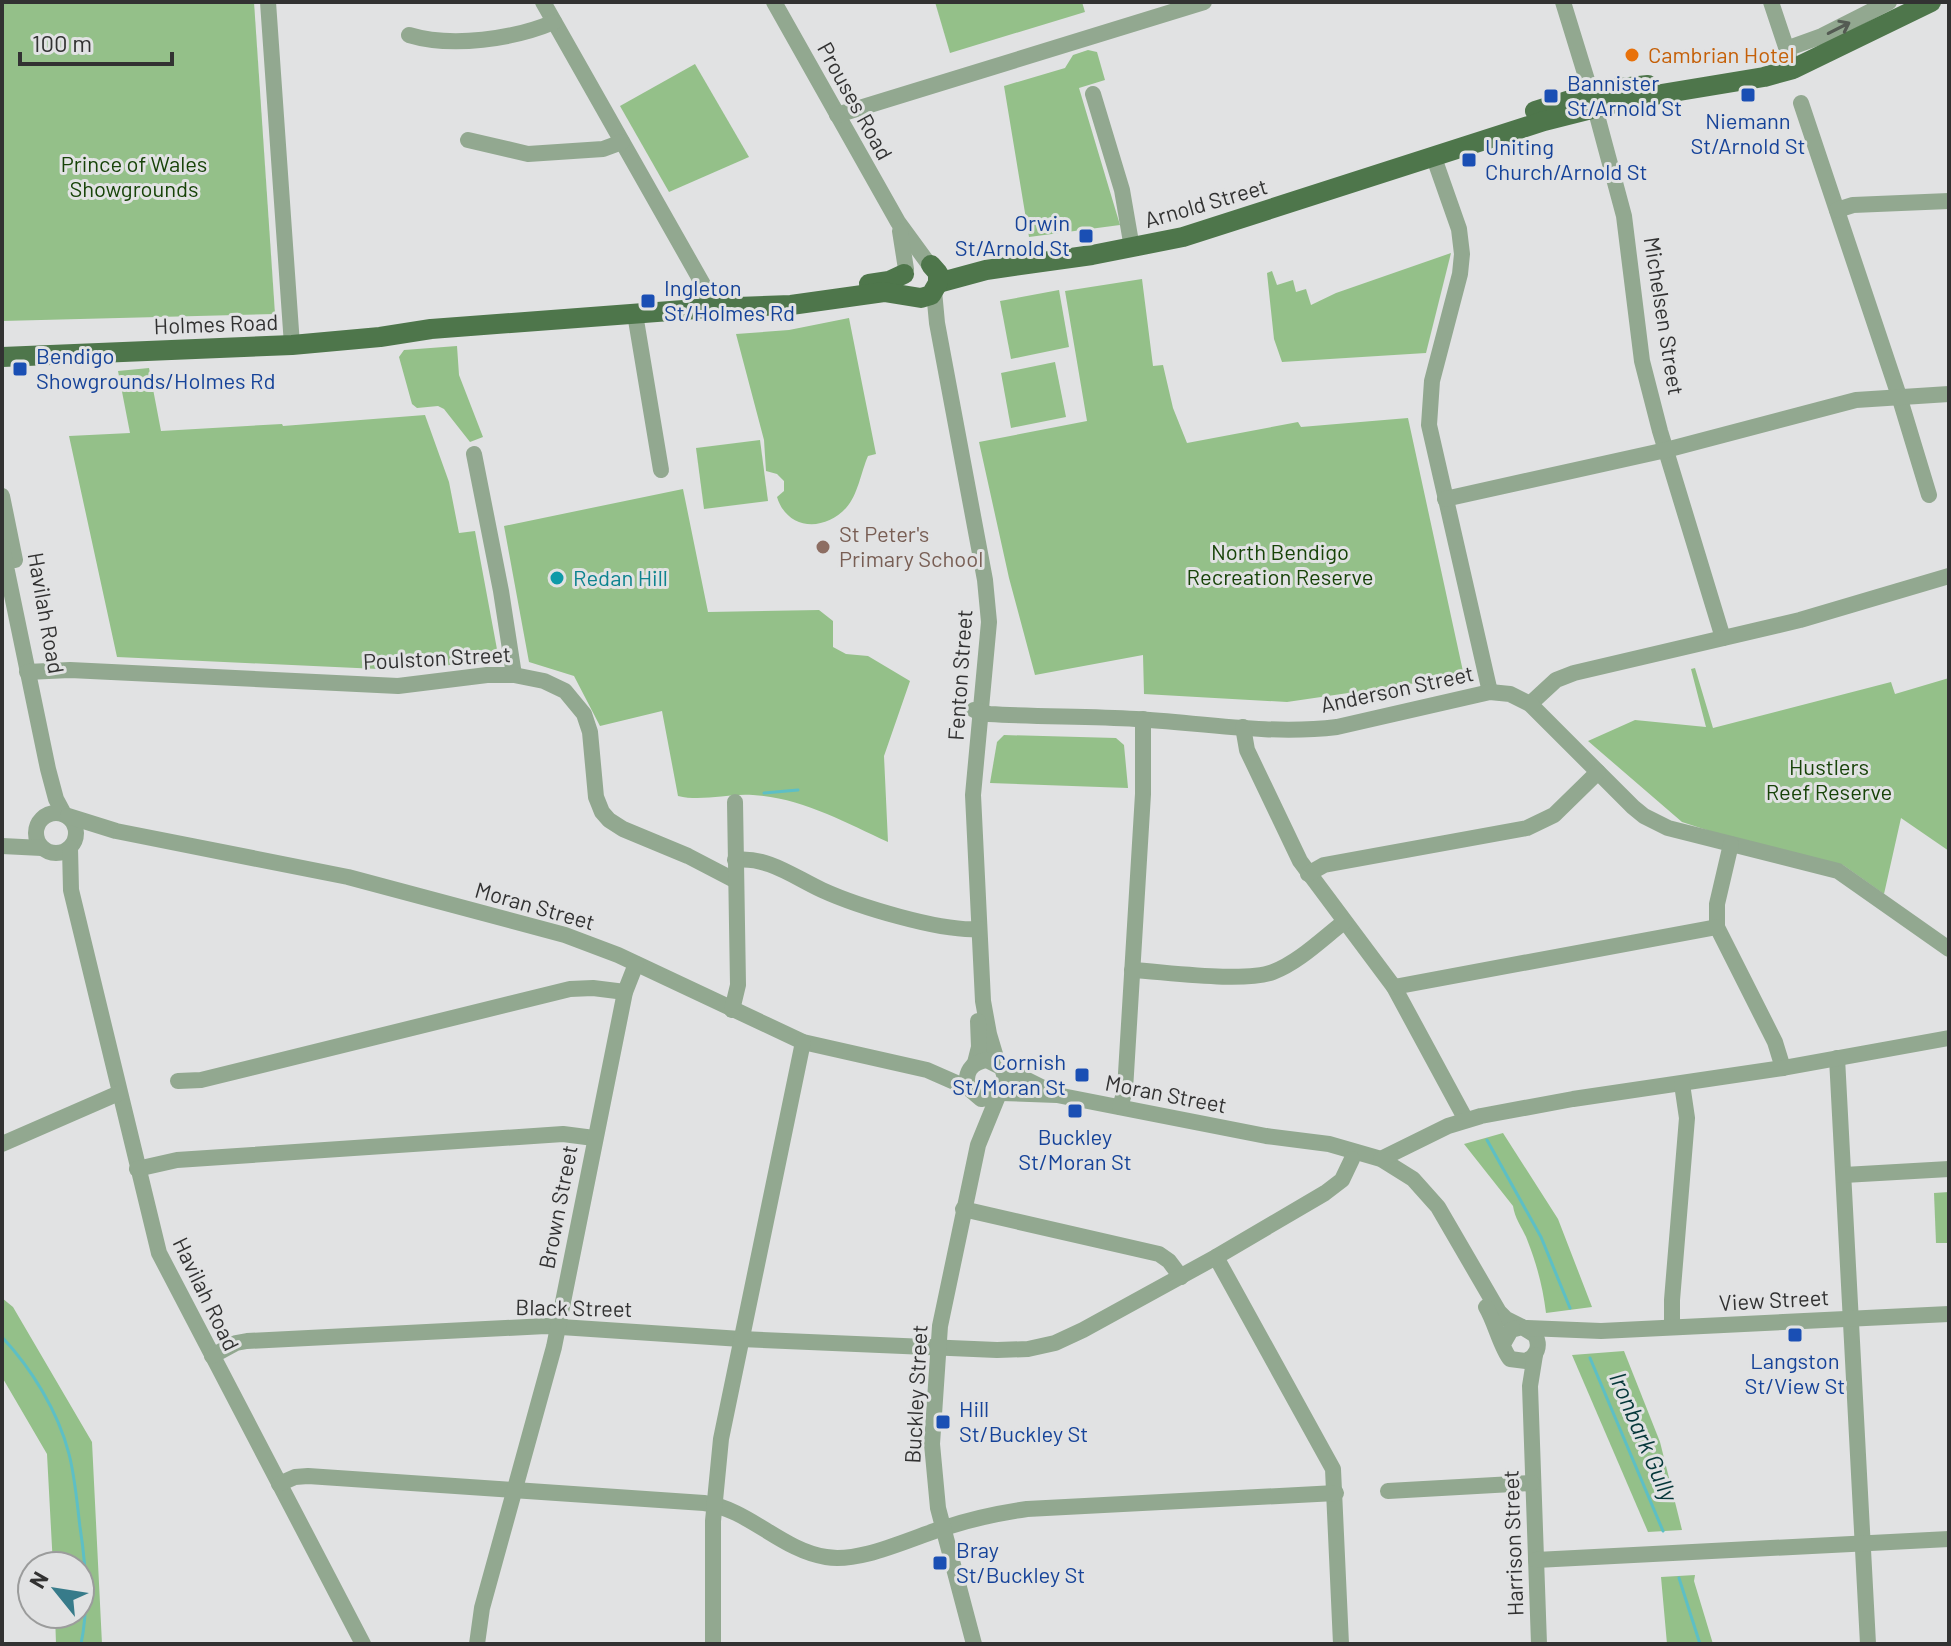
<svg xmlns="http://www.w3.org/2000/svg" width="1951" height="1646" viewBox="0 0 1951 1646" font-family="Barlow,sans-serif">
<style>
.green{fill:#94c089}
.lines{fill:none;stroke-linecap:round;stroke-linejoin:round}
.stream{stroke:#5dbfc5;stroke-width:3}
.minor{stroke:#92a890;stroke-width:16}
.major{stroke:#4e764b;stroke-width:20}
.oneway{stroke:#545b53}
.food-dot{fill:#e8710a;stroke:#e1e2e3;stroke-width:3}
.transit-dot{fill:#1a4fb4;stroke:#e1e2e3;stroke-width:3}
.education-dot{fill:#8d6e63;stroke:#e1e2e3;stroke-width:3}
.culture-dot{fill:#0f9aa8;stroke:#e1e2e3;stroke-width:3}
.labels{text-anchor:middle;stroke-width:6;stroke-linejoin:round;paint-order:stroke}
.food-label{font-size:22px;fill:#c56008;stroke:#e1e2e3;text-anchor:start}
.transit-label{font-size:22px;fill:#164399;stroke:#e1e2e3;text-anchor:start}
.street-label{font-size:22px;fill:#323232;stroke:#e1e2e3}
.park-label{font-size:22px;fill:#174308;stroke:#e1e2e3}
.education-label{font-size:22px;fill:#785e54;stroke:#e1e2e3;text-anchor:start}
.culture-label{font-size:22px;fill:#0d838f;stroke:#e1e2e3;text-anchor:start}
.water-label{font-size:24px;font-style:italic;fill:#053739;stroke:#e1e2e3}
</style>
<rect width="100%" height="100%" fill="#e1e2e3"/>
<g class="green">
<polygon points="2,2 254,2 275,314 2,321"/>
<polygon points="935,2 1082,2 1085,12 950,53"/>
<polygon points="1088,50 1097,52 1105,80 1079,88 1120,225 1029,237 1004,86 1065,68 1073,55"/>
<polygon points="695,64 749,157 669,192 620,106"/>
<polygon points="1451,253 1426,353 1282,362 1274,339 1267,273 1272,271 1277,285 1293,280 1296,292 1306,289 1311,305 1336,293"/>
<polygon points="1142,279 1153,366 1163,365 1173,408 1187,443 1298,422 1301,427 1408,418 1464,676 1287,702 1144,694 1143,655 1035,675 1009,578 979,442 1087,421 1065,291"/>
<polygon points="1059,290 1069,347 1011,359 1000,301"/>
<path d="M849 318 876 454 868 456C861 472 858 495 846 508 824 532 787 530 777 497L784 491V481L777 474 766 471 764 440 736 334 789 330Z"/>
<polygon points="457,346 459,375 483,437 470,442 444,409 438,406 417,408 412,404 399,357 404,350"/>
<polygon points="1055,362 1066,417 1011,428 1001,373"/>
<polygon points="149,368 161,431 282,424 283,426 425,415 449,482 459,533 475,531 499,660 400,670 117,657 69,436 130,433 118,371"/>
<polygon points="760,440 768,501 704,509 696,448"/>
<path d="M683 489 708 612 819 610 833 621V647L846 654 868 656 910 681 884 756 888 842C844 822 802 798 753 795 728 793 703 802 678 796L662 711 600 726 574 676 529 662 504 526Z"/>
<polygon points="1695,668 1713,728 1891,682 1895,694 1949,678 1949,851 1901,818 1884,894 1843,865 1722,835 1682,822 1588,741 1635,720 1706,727 1691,669"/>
<polygon points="1004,735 1116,738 1124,745 1128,788 990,783 997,742"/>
<path d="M1503 1133 1558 1219 1592 1307 1546 1313C1543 1288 1537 1265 1528 1242 1524 1230 1515 1220 1513 1206L1464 1144Z"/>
<polygon points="1949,1192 1949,1243 1936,1243 1934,1193"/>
<polygon points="2,1298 13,1307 92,1442 102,1644 56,1644 55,1614 80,1614 80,1566 53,1566 47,1454 2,1377"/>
<polygon points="1624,1351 1660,1442 1682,1530 1648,1532 1572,1355"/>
<polygon points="1695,1575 1694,1581 1713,1644 1667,1644 1661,1577"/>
</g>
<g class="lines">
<g class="stream">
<polyline points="764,793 798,790"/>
<polyline points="1487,1140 1541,1237 1570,1308"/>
<path d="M2 1337C31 1368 58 1411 69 1454 75 1477 77 1503 80 1527 86 1565 89 1606 81 1644"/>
<polyline points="1590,1358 1663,1531"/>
<polyline points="1679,1578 1700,1644"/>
</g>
<g class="minor">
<polyline points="268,2 292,345"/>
<polyline points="543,2 705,288 710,308"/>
<polyline points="774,2 898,222 928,263"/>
<polyline points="1563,2 1591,93"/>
<polyline points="1771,2 1789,56"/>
<path d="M409 35C452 48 514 39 554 22"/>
<polyline points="1786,49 1822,36 1889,2"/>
<polyline points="1093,94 1122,190 1132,248"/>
<polyline points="1801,103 1899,396 1929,495"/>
<polyline points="1595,108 1624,216 1642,361 1660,431 1723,638"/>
<polyline points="837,115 1204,2"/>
<polyline points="468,140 528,154 603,149 622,142"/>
<polyline points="1433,155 1459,229 1462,254 1460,274 1432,381 1429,425 1490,692"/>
<polyline points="1837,210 1853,205 1949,201"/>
<polyline points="900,231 906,269"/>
<polyline points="934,291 937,323 985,580 989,622 973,795 983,1001 989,1034 998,1064"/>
<polyline points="635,314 661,470"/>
<polyline points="474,454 501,591 514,675"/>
<polyline points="2,496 15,560"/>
<polyline points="1445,499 1666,450 1856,400 1949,394"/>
<polyline points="2,547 48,769 56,799 64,814"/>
<polyline points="27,672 70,670 398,686 487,675 514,675 544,681 565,691 584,714 590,732 596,797 602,812 609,820 623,829 688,856 736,881"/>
<polyline points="1530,704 1556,680 1574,673 1800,620 1949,576"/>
<path d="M974 710 989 714C1038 717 1087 716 1136 719 1202 723 1271 735 1337 727L1490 692 1510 694 1530 704 1633 807 1644 816 1668 828 1838 871 1949 949"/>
<polyline points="1243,727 1247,750 1300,861 1394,987 1466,1120"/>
<circle cx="56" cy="833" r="20"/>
<polyline points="68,816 116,831 348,877 565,935 618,955 803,1042 927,1070 968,1088"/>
<polyline points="1731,844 1717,904 1717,927 1775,1042 1783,1068"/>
<polyline points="2,846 42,848"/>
<polyline points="70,848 71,890 159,1253 363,1644"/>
<path d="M735 860C767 856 794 877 822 890 857 906 941 932 979 929"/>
<polyline points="1308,874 1324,865 1527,828 1554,815 1598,772"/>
<path d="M1132 970C1167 972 1243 983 1273 972 1299 962 1322 939 1344 922"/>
<polyline points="1394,987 1717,927"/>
<polyline points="732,1010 738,985 735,802"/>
<polyline points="1837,1058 1868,1644"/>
<polyline points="975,1063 979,1047 978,1021"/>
<path d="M1002 1068 1006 1081 998 1096 981 1099 968 1088C964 1073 971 1062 987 1060L1045 1089"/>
<polyline points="178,1081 201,1080 570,989 593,988 625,992"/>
<polyline points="1001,1093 1057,1095 1266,1136 1329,1144 1381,1159 1413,1179 1438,1207 1499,1312 1506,1319 1522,1327"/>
<polyline points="1120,1107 1125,1090 1143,794 1143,719"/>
<polyline points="2,1144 119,1093"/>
<polyline points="1381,1159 1448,1126 1481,1116 1573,1099 1783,1068 1949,1038"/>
<polyline points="137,1169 177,1160 563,1134 594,1138"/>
<polyline points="1844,1175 1949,1169"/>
<polyline points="963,1209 1159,1254 1169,1261 1181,1277"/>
<polyline points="1216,1257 1333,1469 1341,1644"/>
<path d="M1486 1307C1495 1322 1501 1348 1510 1359L1526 1361C1537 1356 1541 1346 1535 1335L1522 1327 1511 1330 1503 1344"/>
<polyline points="1672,1327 1672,1300 1687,1118 1682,1084"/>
<polyline points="1527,1328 1601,1331 1949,1314"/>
<polyline points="1535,1355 1530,1386 1539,1644"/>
<polyline points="212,1356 236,1343 247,1341 546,1326 741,1339 997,1350 1028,1349 1055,1343 1083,1330 1216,1257 1325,1193 1342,1180 1352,1159"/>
<path d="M279 1484 295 1477 308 1476 704 1503C749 1509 781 1550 826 1557 861 1563 910 1538 944 1528 971 1519 999 1513 1027 1509L1336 1493"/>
<polyline points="1388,1491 1532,1483"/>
<polyline points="1536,1560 1949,1539"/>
<polyline points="477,1644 482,1608 554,1347 625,992 636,964"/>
<polyline points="713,1644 713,1521 721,1439 803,1042"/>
<polyline points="974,1644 938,1508 932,1444 940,1326 978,1145 998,1096"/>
</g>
<g class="major">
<polyline points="1535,111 1602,90 1648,85"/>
<polyline points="938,283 986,270 1092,255 1183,237 1544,121 1631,99 1764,77 1793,69 1931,2"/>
<polyline points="869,284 889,281 904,274"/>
<polyline points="2,357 292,345 380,337 431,329 710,308 791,305 884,292 921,298 931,295 938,283 938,273 931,265"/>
</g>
</g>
<defs><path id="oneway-shaft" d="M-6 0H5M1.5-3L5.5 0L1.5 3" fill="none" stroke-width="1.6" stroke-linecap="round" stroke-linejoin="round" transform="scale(2)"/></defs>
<use class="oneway" href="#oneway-shaft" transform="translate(1839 28) rotate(-27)"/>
<circle class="food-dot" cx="1632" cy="55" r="8"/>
<g class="transit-dot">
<rect x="1740" y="87" width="16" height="16" rx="4"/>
<rect x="1543" y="88" width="16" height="16" rx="4"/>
<rect x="1461" y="152" width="16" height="16" rx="4"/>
<rect x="1078" y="228" width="16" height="16" rx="4"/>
<rect x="640" y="293" width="16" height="16" rx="4"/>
<rect x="12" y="361" width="16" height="16" rx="4"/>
<rect x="1074" y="1067" width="16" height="16" rx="4"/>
<rect x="1067" y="1103" width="16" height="16" rx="4"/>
<rect x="1787" y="1327" width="16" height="16" rx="4"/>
<rect x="935" y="1414" width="16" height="16" rx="4"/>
<rect x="932" y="1555" width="16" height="16" rx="4"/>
</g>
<circle class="education-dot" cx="823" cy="547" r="8"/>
<circle class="culture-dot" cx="557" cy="578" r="8"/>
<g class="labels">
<g class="food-label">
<text x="1648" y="63">Cambrian Hotel</text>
</g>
<g class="transit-label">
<text x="1567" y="91">Bannister<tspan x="1567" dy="25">St/Arnold St</tspan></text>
<text x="1748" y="129" text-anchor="middle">Niemann<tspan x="1748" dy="25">St/Arnold St</tspan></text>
<text x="1485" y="155">Uniting<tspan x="1485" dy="25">Church/Arnold St</tspan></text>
<text x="1070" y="231" text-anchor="end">Orwin<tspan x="1070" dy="25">St/Arnold St</tspan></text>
<text x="664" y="296">Ingleton<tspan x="664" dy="25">St/Holmes Rd</tspan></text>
<text x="36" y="364">Bendigo<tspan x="36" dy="25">Showgrounds/Holmes Rd</tspan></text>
<text x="1066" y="1070" text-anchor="end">Cornish<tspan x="1066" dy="25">St/Moran St</tspan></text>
<text x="1075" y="1145" text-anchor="middle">Buckley<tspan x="1075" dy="25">St/Moran St</tspan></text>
<text x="1795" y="1369" text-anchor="middle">Langston<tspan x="1795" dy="25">St/View St</tspan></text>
<text x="959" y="1417">Hill<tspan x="959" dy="25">St/Buckley St</tspan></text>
<text x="956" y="1558">Bray<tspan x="956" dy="25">St/Buckley St</tspan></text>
</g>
<g class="street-label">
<text transform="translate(855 101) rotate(61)" y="8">Prouses Road</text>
<text transform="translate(1206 203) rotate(-16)" y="8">Arnold Street</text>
<text transform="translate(1664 316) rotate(81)" y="8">Michelsen Street</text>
<text transform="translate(216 324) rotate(-2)" y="8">Holmes Road</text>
<text transform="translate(46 613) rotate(80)" y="8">Havilah Road</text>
<text transform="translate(437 658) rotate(-3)" y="8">Poulston Street</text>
<text transform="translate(960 675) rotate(-86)" y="8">Fenton Street</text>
<text transform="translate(1397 689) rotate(-12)" y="8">Anderson Street</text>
<text transform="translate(535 906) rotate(16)" y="8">Moran Street</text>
<text transform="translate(1166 1094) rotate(11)" y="8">Moran Street</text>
<text transform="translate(558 1207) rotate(-79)" y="8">Brown Street</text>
<text transform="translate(206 1294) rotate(64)" y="8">Havilah Road</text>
<text transform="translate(1774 1300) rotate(-3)" y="8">View Street</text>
<text transform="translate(574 1308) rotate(1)" y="8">Black Street</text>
<text transform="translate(916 1394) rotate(-87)" y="8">Buckley Street</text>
<text transform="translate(1513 1543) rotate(-92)" y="8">Harrison Street</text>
</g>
<g class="park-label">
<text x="134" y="172">Prince of Wales<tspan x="134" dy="25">Showgrounds</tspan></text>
<text x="1280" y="560">North Bendigo<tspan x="1280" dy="25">Recreation Reserve</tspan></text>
<text x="1829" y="775">Hustlers<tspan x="1829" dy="25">Reef Reserve</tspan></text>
</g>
<g class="education-label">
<text x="839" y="542">St Peter's<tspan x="839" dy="25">Primary School</tspan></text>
</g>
<g class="culture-label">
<text x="573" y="586">Redan Hill</text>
</g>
<g class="water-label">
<text transform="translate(1643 1437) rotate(67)" y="8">Ironbark Gully</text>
</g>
</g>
<rect width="1951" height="1646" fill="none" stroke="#323232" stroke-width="8"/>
<g transform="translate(56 1590) rotate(300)"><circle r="38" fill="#e1e2e3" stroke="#9b9c9c" stroke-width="2"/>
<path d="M0-6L14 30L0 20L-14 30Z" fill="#377b8a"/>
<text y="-12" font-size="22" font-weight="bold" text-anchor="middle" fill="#323232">N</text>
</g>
<path d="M20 52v12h152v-12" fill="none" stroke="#323232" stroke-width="4"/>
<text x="32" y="52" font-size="24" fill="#323232" stroke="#e1e2e3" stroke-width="6" paint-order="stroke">100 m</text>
</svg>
